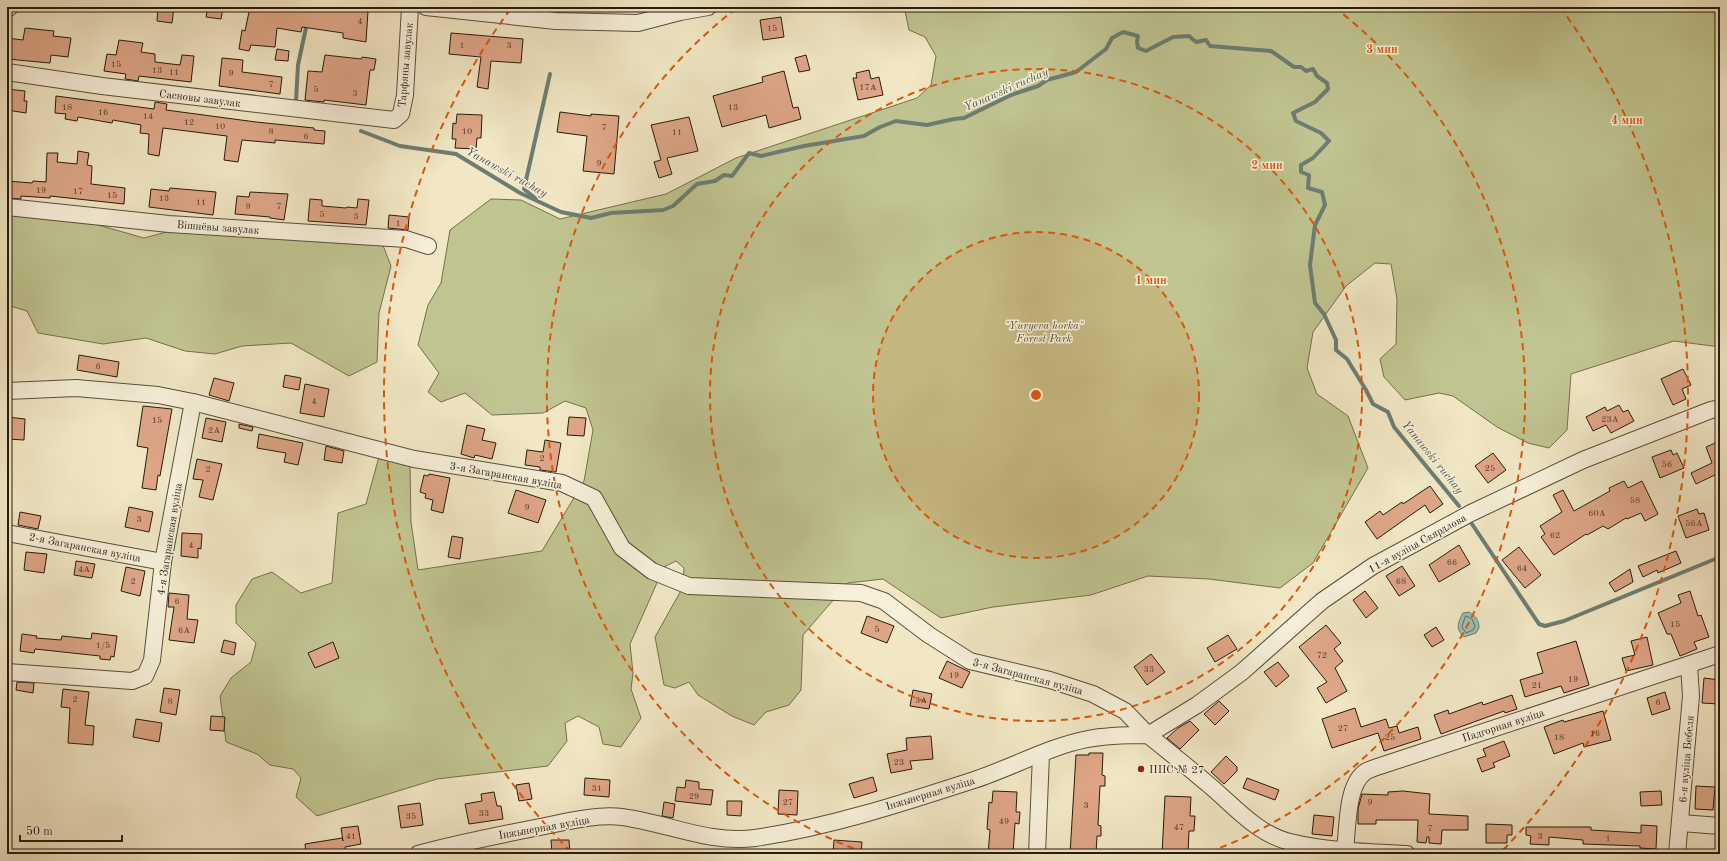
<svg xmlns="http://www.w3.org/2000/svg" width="1727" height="861" viewBox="0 0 1727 861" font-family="'Old Standard TT',serif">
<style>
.green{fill:#c0c490;stroke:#74704e}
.water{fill:#9bbfb6;stroke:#6d7d72}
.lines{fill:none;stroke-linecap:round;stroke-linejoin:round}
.shore{stroke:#616d62;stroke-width:1}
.stream{stroke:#6d7d72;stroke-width:4}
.building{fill:#dea687;stroke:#271b0d}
.minor-casing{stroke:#5a4e3b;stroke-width:18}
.minor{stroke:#f6efd9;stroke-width:16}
.ring{fill:none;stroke:#de560c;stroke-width:2;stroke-dasharray:7 5}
.poi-dot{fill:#8f2418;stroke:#f6efd9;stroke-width:1.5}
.labels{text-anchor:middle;stroke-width:3;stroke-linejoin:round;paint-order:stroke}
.number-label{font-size:9px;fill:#553e2c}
.street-label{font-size:11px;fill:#271b0d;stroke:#f6efd9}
.park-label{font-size:11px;font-style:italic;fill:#554e34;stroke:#f6efd9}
.poi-label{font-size:11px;fill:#271b0d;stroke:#f6efd9;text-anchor:start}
.water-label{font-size:12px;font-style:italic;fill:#505448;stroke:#f6efd9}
.centre{fill:#de560c;stroke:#f6efd9;stroke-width:2}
.ring-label{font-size:12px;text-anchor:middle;font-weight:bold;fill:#de560c;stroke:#f6efd9;stroke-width:3;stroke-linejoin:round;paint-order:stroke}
</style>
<rect width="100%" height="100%" fill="#f1e7c4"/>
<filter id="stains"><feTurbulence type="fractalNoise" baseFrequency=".005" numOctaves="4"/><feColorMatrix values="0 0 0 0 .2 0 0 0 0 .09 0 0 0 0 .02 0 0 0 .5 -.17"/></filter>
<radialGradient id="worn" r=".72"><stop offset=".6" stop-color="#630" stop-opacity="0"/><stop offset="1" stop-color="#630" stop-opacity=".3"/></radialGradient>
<g class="green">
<polygon points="908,7 1720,7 1720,347 1674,341 1571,374 1567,430 1549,448 1528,443 1497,427 1453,396 1439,393 1405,400 1384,377 1380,359 1396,344 1397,299 1391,264 1375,263 1346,286 1313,332 1307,368 1317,394 1348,416 1368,468 1313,563 1280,588 1209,579 1148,576 1091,595 993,607 941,618 883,579 848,583 803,635 801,690 789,705 766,712 754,725 732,716 698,695 689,682 675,688 664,685 655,637 683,587 684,568 676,561 664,567 630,644 633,673 631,689 641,718 621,747 603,744 599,727 578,716 565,723 567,741 548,766 437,779 317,816 296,797 301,778 293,769 270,765 257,754 226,742 220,696 231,678 251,662 256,643 236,623 236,605 252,579 272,572 301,593 332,583 338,513 366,504 380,453 410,466 411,522 418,570 542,551 584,481 593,430 586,408 565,401 543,413 492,415 465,393 441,402 428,392 439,373 418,345 428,305 441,283 450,230 491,199 521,200 560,219 666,194 736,158 917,98 931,85 936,56 925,37 909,30 905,11"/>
<polygon points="7,212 77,219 144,238 185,227 382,243 391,266 379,313 377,362 349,376 291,343 242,346 215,354 185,351 146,338 103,344 38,333 27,311 7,305"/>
</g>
<path class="water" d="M1469 612C1476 616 1479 620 1479 628L1476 633 1464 637C1455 629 1458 622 1463 613Z"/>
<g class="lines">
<polygon class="shore" points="1466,616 1472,619 1475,626 1473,630 1466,633 1462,627"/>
<g class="stream">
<polyline points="296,101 298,65 307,23"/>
<polyline points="361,131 400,146 456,154 520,193 561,212 591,218 611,213 663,210 673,206 697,184 715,181 724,175 732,176 749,153 761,156 804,146 864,136 880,127 896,121 927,125 954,119 964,118 1011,95 1038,86 1047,80 1076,72 1106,49 1112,38 1123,32 1138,36 1137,42 1138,48 1146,51 1173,37 1189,36 1196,42 1206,40 1210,46 1271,51 1294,67 1301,67 1306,71 1313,69 1317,76 1327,83 1328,89 1315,102 1293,113 1296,121 1321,133 1329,141 1313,158 1301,165 1301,172 1309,175 1308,188 1322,192 1325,205 1315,225 1310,265 1315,303 1324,314 1336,340 1336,350 1347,359 1366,390 1373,404 1388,412 1394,427 1459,506"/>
<polyline points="536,199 524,189 550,74"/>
<polyline points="1472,524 1539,624 1545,626 1564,621 1720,557"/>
</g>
</g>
<g class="building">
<polygon points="158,7 174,7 172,23 157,21"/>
<polygon points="208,7 223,8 221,19 206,17"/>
<polygon points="250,7 338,7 368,11 366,42 343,38 343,33 302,27 301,32 277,28 275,47 251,45 249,51 239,49 242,30 245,31"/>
<polygon points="781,17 784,37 763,40 760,20"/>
<polygon points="25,28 54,31 53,36 71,38 68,57 51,55 50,63 7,59 7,38 23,40"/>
<polygon points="451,33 523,39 521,63 491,61 488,89 477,87 481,57 449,54"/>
<polygon points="119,40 143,43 141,52 155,54 155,62 180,65 182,55 194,56 191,82 139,76 138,81 125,79 126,74 104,71 107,54 116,55"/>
<polygon points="277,49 289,51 288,61 275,60"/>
<polygon points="325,55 361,59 362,57 376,59 374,70 370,70 366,105 324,100 324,102 305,100 308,71 322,72"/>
<polygon points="806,55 810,70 799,72 795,58"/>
<polygon points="222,58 243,60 242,72 282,77 280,94 219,86"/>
<polygon points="869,70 871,79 879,77 883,95 858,100 853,78 857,78 856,73"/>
<polygon points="784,71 793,108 798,107 801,119 769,128 766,115 722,127 713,96 763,82 762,77"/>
<polygon points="7,89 25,91 24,101 27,101 26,113 7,110"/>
<polygon points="56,96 154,109 155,102 167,104 166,110 256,122 314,128 314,130 325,131 324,144 275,140 275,143 242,140 238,162 224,160 227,136 163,128 159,156 148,154 149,134 140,133 141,125 113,120 112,123 78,117 77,121 65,119 66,114 55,113"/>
<polygon points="560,112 591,116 591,114 619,116 614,174 583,171 587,136 557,132"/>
<polygon points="457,114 482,115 481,138 477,138 476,149 455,148 456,139 452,139 453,123 456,124"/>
<polygon points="689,117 698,151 667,158 672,174 659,178 654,162 661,160 651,125"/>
<polygon points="78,151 89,153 87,165 92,166 91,184 125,188 124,204 50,196 50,198 21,196 21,199 7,198 7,181 32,183 33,181 46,182 47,153 58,153 57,162 77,164"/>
<polygon points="170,188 216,192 213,215 149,207 151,189 169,191"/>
<polygon points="250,192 288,194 284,220 270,218 270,217 235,214 237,196 249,197"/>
<polygon points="310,199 322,200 322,206 346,208 347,207 357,208 358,199 369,200 366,225 308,221"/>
<polygon points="389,215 409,217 408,230 388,228"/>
<polygon points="79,355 119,362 117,377 77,370"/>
<polygon points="1683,369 1691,385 1682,389 1686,399 1673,405 1661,379"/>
<polygon points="285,375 301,378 299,390 283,387"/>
<polygon points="214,378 234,383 229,401 209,395"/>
<polygon points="305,384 329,389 324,417 300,413"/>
<polygon points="1619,405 1623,412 1628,410 1634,421 1611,433 1606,425 1593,431 1586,417 1605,407 1607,411"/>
<polygon points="143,406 172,409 160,476 158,475 156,490 142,488 148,448 137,446"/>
<polygon points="7,417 25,419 24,440 7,439"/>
<polygon points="569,417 586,418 584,436 567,435"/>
<polygon points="206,418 226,422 222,442 202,438"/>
<polygon points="239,424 253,427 252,431 239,428"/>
<polygon points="467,425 485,429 482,440 496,443 492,459 475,455 474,458 461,454"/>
<polygon points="259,434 303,443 298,465 284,462 286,453 257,448"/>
<polygon points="545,440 561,443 556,472 540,470 540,467 525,465 527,450 543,452"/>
<polygon points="1720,441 1720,480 1717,474 1696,484 1691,473 1712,463 1706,447"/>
<polygon points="326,446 344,451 342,463 324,460"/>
<polygon points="1671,450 1673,455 1677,453 1684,468 1660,478 1652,457"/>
<polygon points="1493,453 1506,470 1488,483 1475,466"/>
<polygon points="197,459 222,464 213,500 199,497 203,480 193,479"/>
<polygon points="429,474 450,478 443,513 431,510 433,500 425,498 426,494 420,492 424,475 428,476"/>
<polygon points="1624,481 1628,488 1642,481 1658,514 1645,521 1641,513 1627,519 1626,518 1608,529 1603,526 1587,535 1586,534 1554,555 1541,537 1545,534 1540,526 1562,512 1553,495 1563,490 1574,511 1610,491 1609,488"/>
<polygon points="1430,486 1443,504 1430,513 1425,505 1377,539 1365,522 1380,511 1383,515 1402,502 1403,504"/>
<polygon points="516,490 546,500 538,523 508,513"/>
<polygon points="129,507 153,512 149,532 125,527"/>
<polygon points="1697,509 1699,514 1704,513 1709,530 1686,538 1678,516"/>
<polygon points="20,512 41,516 38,529 18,525"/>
<polygon points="182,533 202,534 201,549 198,548 198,558 181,556"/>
<polygon points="452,536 463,538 460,559 448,557"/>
<polygon points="1459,545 1470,564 1439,582 1429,565"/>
<polygon points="1519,547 1541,575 1525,588 1502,560"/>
<polygon points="1676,551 1681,563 1658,573 1657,570 1643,577 1638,566"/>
<polygon points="26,552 47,554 44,573 24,570"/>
<polygon points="76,561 95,564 92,578 74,575"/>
<polygon points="1402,566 1415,586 1399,596 1386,576"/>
<polygon points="126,567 145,571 140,596 121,591"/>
<polygon points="1630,569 1633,582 1615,592 1609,583"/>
<polygon points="1365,591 1378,608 1366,618 1353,600"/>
<polygon points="1690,591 1698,616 1701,615 1709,637 1694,642 1697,649 1680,656 1671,634 1667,634 1658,613 1681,603 1678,595"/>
<polygon points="169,593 189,595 187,619 198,620 194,643 169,640 174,607 168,607"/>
<polygon points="867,616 894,626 887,643 861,633"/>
<polygon points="1326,625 1341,643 1334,649 1343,661 1335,668 1347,691 1326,703 1317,688 1327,682 1299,647"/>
<polygon points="1436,627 1444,640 1432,647 1424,635"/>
<polygon points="92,633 117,636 114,657 111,656 110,660 100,659 100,656 35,649 34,653 20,651 22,634 37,636 36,638 61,640 62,636 91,639"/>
<polygon points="1228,635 1237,649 1215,662 1207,648"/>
<polygon points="1647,637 1653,665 1626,671 1622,658 1635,655 1631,641"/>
<polygon points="224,640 236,643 234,655 221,652"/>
<polygon points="1576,641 1589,685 1564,693 1561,686 1525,697 1520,680 1543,673 1537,653"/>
<polygon points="333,642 339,658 315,668 308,653"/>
<polygon points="1151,654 1165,672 1147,685 1134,667"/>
<polygon points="947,661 970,672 962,688 939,678"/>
<polygon points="1278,662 1289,676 1276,687 1264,672"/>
<polygon points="1704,678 1720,680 1719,704 1702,703"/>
<polygon points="17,682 34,683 33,693 16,690"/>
<polygon points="164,688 180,690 176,715 160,712"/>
<polygon points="63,689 89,692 85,725 94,726 93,745 68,743 70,708 61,707"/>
<polygon points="913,690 932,694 929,709 910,706"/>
<polygon points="1665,692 1670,709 1652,715 1647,698"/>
<polygon points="1512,695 1517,709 1505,713 1504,711 1441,734 1434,715 1448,710 1449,714 1482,702 1483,705"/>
<polygon points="1219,701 1229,711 1215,725 1204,714"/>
<polygon points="1355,708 1361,727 1386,719 1389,728 1397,726 1399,733 1418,727 1421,739 1384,751 1378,733 1332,748 1322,719"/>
<polygon points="1603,711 1611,740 1584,747 1583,743 1554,754 1544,727 1563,720 1564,722"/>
<polygon points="211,716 225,717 224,731 210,730"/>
<polygon points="136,719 162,723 159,742 133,737"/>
<polygon points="1190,721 1199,730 1180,749 1167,738 1178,728"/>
<polygon points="931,736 933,759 910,761 912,769 891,773 887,754 907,750 906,738"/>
<polygon points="1504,741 1510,756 1493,763 1495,767 1482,772 1477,759 1486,756 1483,749"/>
<polygon points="1089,753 1103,753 1102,775 1105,776 1105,786 1100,786 1098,825 1101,826 1101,836 1097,836 1096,854 1070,854 1076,755 1089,755"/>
<polygon points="1226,756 1237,767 1237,771 1224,784 1211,772"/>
<polygon points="873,777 877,791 854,798 849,784"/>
<polygon points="585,778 610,780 609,797 584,795"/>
<polygon points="1247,778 1279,790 1275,800 1243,788"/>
<polygon points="686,780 699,782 699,789 713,790 711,805 675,801 677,787 685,788"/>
<polygon points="529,783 532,799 519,801 516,785"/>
<polygon points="1696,786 1715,787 1713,810 1695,809"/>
<polygon points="779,790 798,791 797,815 778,814"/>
<polygon points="993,791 1017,792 1016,812 1020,812 1019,824 1015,823 1013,854 988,854 990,830 987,829 989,802 992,803"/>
<polygon points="1403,791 1430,794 1429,814 1468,816 1468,830 1442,830 1441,844 1429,843 1429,837 1427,837 1426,843 1417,842 1418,820 1376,820 1376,824 1358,824 1358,809 1362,794 1388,795 1388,792"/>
<polygon points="1661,791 1662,805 1641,806 1640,792"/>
<polygon points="494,792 497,806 501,806 503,819 469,824 465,804 482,801 481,794"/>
<polygon points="1165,796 1191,797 1190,816 1195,816 1194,831 1189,831 1188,854 1162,854"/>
<polygon points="727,801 742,801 741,816 727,815"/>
<polygon points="664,802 675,804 673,818 662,816"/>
<polygon points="420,803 423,825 401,828 398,806"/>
<polygon points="1314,815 1334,817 1332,836 1312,834"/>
<polygon points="1486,824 1512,825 1512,835 1507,835 1507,843 1486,843"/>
<polygon points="1641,825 1657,826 1656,849 1640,848 1640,846 1583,844 1583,840 1549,837 1549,845 1530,844 1531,836 1526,835 1526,827 1591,827 1591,830 1641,833"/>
<polygon points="358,826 361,844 345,847 346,854 306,854 305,844 342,838 343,841 341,828"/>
<polygon points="551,840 569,840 570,854 552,854"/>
<polygon points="834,840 862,842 861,854 833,854"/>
</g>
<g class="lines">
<g class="minor-casing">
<g id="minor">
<polyline points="426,7 556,21 638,23 680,12 708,7"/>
<polyline points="7,9 10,7"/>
<polyline points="7,72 102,86 394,120 401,114 405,95 410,7"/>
<polyline points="7,207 169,224 406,239 428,246"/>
<polyline points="7,391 76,388 158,395 193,402 414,459 562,483 594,498 622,548 652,571 689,586 861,593 884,601 929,635 970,661 1050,680 1093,694 1125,711 1148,735 1197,705 1242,672 1322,601 1373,566 1471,513 1583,460 1711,410 1720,408"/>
<polyline points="7,533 163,562"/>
<polyline points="7,672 132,681 145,676 152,660 163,562 193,402"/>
<polyline points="1681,823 1720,826"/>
<path d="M1345 850C1348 828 1346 786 1365 772 1370 769 1377 767 1383 765L1720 654"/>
<path d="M418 854C458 843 499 835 540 827 566 822 595 814 622 817 667 823 709 844 755 838 830 827 903 803 974 780 1011 768 1050 746 1088 739 1107 735 1128 735 1148 735 1168 751 1189 768 1209 785 1234 806 1257 834 1290 842 1326 851 1370 852 1407 854"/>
<polyline points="1037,854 1041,754"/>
<polyline points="1677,854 1691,696 1689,665"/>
</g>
</g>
<use href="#minor" class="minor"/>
</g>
<circle cx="1036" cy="395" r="163" fill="#de560c" fill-opacity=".12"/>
<g class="ring">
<circle cx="1036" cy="395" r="163"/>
<circle cx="1036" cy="395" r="326"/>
<path d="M865 853A489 489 0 0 1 738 7M1334 7A489 489 0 0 1 1207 853"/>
<path d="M571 852A652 652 0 0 1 512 7M1560 7A652 652 0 0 1 1501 852"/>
</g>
<circle class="poi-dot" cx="1141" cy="769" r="4"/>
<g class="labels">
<g class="number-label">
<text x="360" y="24">4</text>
<text x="772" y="31">15</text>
<text x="462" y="48">1</text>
<text x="509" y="48">3</text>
<text x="116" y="67">15</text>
<text x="157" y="73">13</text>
<text x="174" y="75">11</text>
<text x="231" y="76">9</text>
<text x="271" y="87">7</text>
<text x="868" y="90">17А</text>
<text x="316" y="92">5</text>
<text x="355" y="96">3</text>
<text x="67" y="110">18</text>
<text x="733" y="110">13</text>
<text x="103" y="115">16</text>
<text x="148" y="119">14</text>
<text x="189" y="125">12</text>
<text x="220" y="129">10</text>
<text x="604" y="130">7</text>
<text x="271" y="134">8</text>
<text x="467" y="134">10</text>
<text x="677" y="135">11</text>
<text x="306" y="139">6</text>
<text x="599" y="166">9</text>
<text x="41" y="193">19</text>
<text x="78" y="194">17</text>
<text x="112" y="198">15</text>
<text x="164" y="201">13</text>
<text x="201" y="205">11</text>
<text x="248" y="209">9</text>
<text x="279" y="209">7</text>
<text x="322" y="217">5</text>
<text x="356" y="219">3</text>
<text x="398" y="226">1</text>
<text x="98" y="369">6</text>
<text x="314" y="404">4</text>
<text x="1610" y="422">23А</text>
<text x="157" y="423">15</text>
<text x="214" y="433">2А</text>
<text x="542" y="461">2</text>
<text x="1667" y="467">56</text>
<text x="1490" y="471">25</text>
<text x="208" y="472">2</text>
<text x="1635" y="503">58</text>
<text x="527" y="510">9</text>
<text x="1597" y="516">60А</text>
<text x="139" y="522">3</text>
<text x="1694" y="526">56А</text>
<text x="1555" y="538">62</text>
<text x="191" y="548">4</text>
<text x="1452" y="565">66</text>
<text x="1522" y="571">64</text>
<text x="84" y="572">4А</text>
<text x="133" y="584">2</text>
<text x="1401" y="584">68</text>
<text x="177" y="604">6</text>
<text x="1675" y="627">15</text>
<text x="877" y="632">5</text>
<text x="184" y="633">6А</text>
<text x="103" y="648">1/5</text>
<text x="1322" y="658">72</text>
<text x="1149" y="672">33</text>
<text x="954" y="678">19</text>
<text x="1573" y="682">19</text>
<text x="1537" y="688">21</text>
<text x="75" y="702">2</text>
<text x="921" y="703">3А</text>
<text x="170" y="704">8</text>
<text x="1658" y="705">6</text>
<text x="1343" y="731">27</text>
<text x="1595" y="736">16</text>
<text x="1390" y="740">25</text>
<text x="1559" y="740">18</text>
<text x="899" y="765">23</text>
<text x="597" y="791">31</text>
<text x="694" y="799">29</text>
<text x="788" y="805">27</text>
<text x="1370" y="805">9</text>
<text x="1086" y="808">3</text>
<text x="484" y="816">33</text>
<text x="411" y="819">35</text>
<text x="1004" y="824">49</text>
<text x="1179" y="830">47</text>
<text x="1430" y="831">7</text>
<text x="351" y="839">41</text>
<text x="1540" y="839">3</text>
<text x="1608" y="841">1</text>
</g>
<g class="street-label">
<text transform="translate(405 65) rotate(-85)" y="4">Тарфяны завулак</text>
<text transform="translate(200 98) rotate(7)" y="4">Сасновы завулак</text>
<text transform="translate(218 227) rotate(4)" y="4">Вішнёвы завулак</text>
<text transform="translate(506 475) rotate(10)" y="4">3-я Загаранская вуліца</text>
<text transform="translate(169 539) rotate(-81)" y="4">4-я Загаранская вуліца</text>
<text transform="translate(1417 543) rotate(-29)" y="4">11-я вуліца Свярдлова</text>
<text transform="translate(85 547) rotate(11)" y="4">2-я Загаранская вуліца</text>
<text transform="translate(1028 676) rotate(15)" y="4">3-я Загаранская вуліца</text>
<text transform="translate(1503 725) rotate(-18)" y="4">Падгорная вуліца</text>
<text transform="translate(1686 759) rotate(-85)" y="4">6-я вуліца Бебеля</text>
<text transform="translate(930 793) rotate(-17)" y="4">Інжынерная вуліца</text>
<text transform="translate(544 827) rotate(-10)" y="4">Інжынерная вуліца</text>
</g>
<g class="park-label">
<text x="1044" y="329">"Yuryeva horka"<tspan x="1044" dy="13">Forest Park</tspan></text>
</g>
<g class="poi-label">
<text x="1149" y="773">ППС № 27</text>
</g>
<g class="water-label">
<text transform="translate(1006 89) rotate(-24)" y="4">Yanawski ruchay</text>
<text transform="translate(507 172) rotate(29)" y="4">Yanawski ruchay</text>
<text transform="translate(1433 457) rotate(51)" y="4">Yanawski ruchay</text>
</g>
</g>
<circle cx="1036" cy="395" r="6" class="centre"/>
<g class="ring-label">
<text x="1382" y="53">3 мин</text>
<text x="1627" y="124">4 мин</text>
<text x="1267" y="169">2 мин</text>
<text x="1151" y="284">1 мин</text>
</g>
<rect width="1727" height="861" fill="none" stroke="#f1e7c4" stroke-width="24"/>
<rect x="8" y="8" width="1711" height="845" fill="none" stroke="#271b0d" stroke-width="2"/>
<rect x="12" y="12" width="1703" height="837" fill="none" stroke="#271b0d"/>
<path d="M20 835v6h102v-6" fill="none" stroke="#271b0d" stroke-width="2"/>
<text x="26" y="835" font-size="12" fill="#271b0d" stroke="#f6efd9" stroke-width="3" paint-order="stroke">50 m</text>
<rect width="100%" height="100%" filter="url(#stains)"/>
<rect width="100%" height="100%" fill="url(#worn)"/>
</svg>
